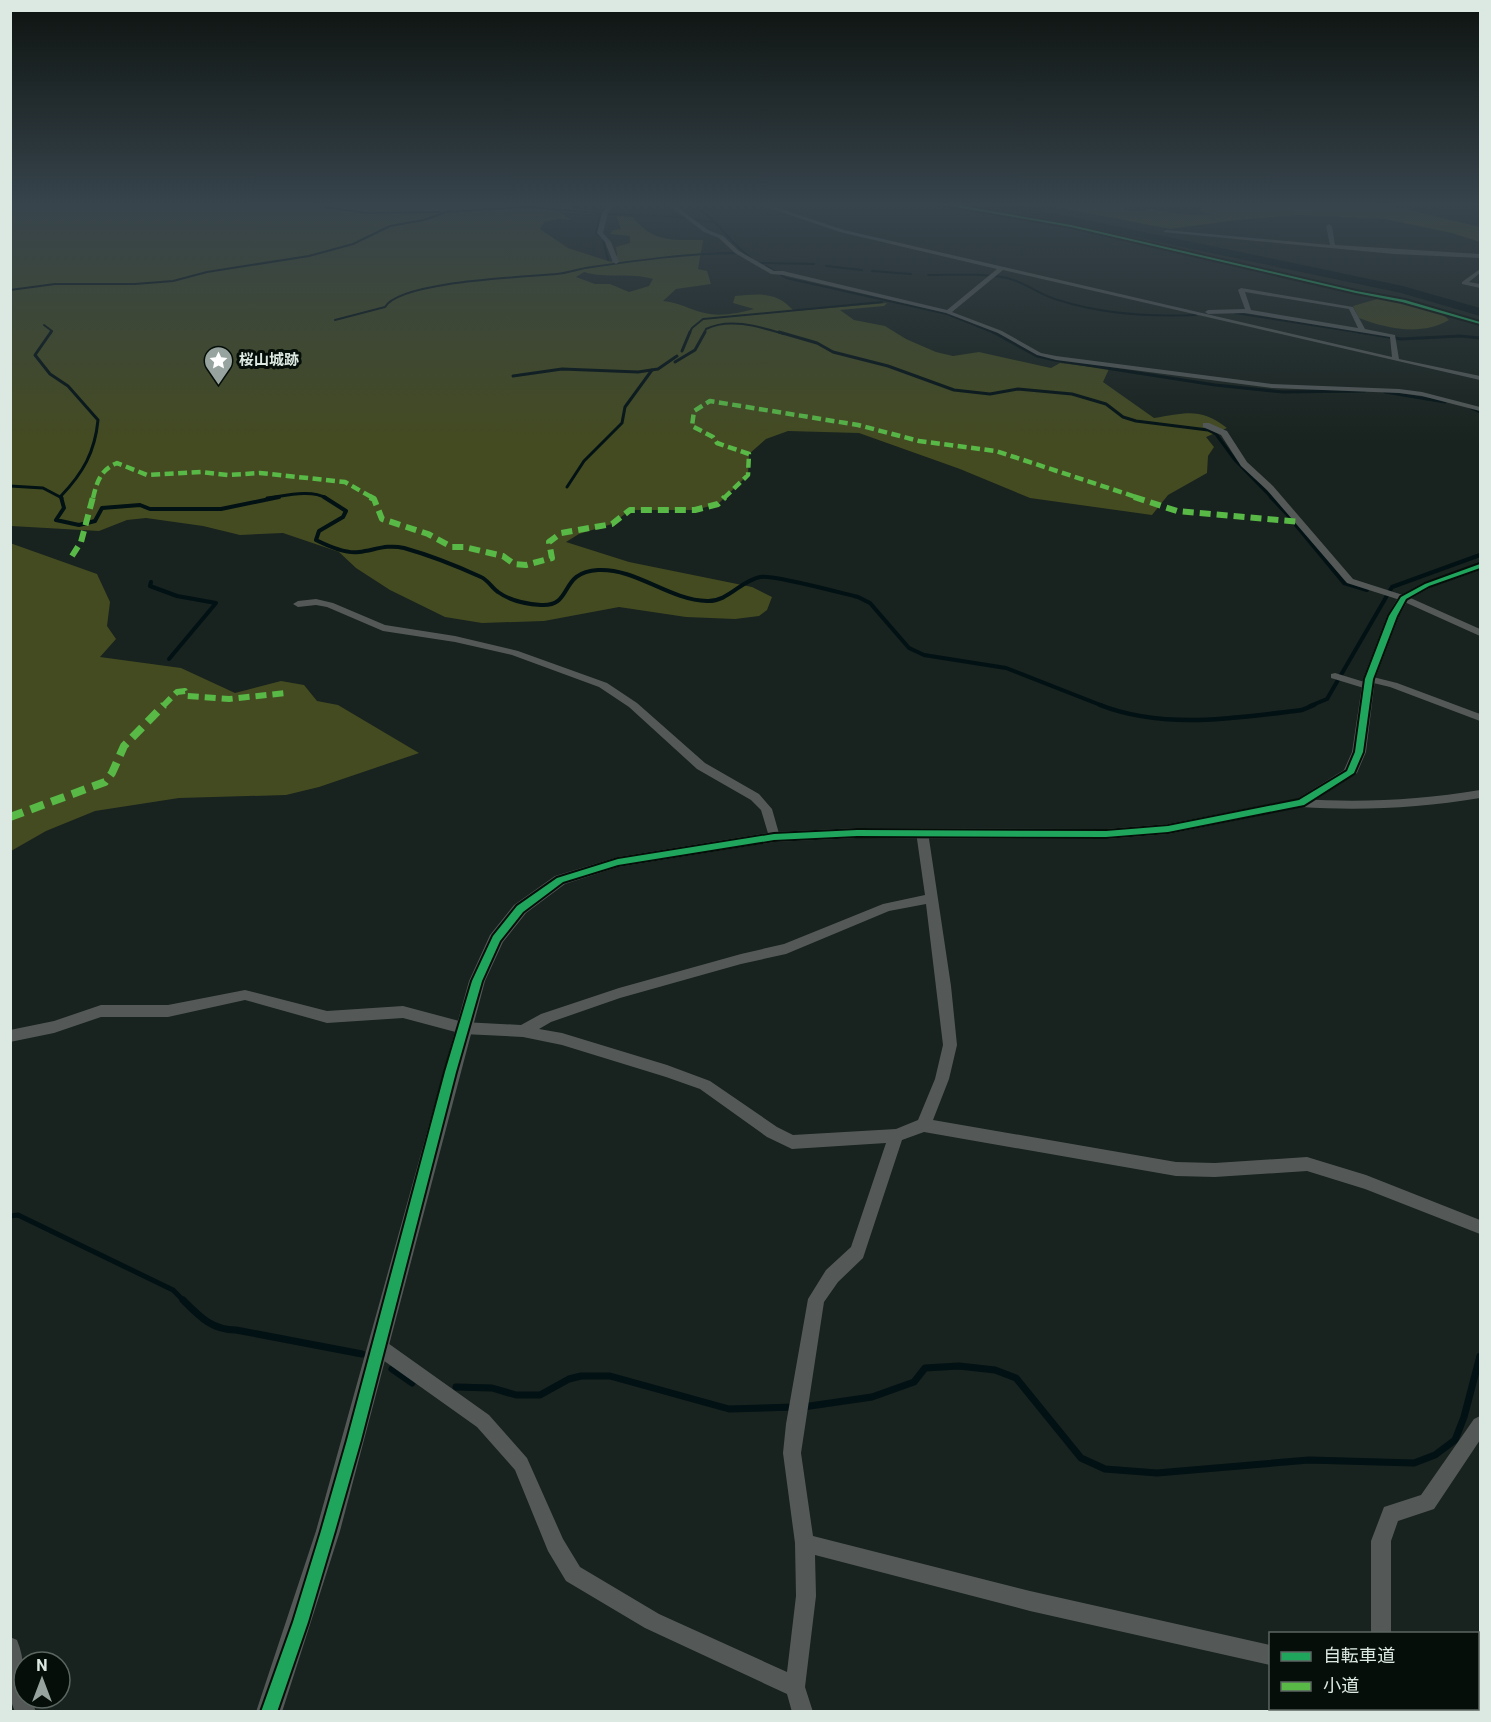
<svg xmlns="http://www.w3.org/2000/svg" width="1491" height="1722" viewBox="0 0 1491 1722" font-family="Roboto,'Noto Sans JP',sans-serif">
  <rect width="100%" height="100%" fill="#18221e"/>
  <path fill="#404521" d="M1377,299C1396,299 1436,307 1449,320C1422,336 1387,329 1359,318L1353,306Z"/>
  <g fill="#444b21" fill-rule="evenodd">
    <path d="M10,203H529L596,211L595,214L560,212L571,220L558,219L544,222L540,229L568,248L611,262L617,255L616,247L630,243V236L610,234L613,230L621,229L616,216L633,217C653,243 673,240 703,240L698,269L707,271L711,284L676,289L663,301C679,302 690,310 705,313C719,317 740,313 754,309L733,303L735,296C761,294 776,291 794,311L887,303L884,306L840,310L854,320L885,326L906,339L936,352L953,356L979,352L1051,368L1060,363L1109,369L1103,382L1154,418C1185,413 1201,407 1227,428L1206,437L1214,447L1208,456L1207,473L1168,495L1152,515L1030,498L960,469L859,433L788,431L766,439L749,454L748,475L718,504L695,510H630L612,524L579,534L566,542L629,562L752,587L772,597L767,610L759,616L735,619L686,617L619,607L544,621L482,623L445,617L390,590L356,568L339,552L283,533L240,535L203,526L146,518L127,520L99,531L11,526ZM584,272C608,279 628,272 653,279L649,286L629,292L610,284H595L576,277Z"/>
    <path d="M1035,203H1124V210L1144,212L1147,209C1170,211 1188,218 1211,214L1200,211V209L1216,203L1369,206L1401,208L1480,227V242L1452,233L1385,219L1299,215L1237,220L1170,229Z"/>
    <polygon points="10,543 97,574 110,602 107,626 116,639 100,657 181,668 235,693 281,681 304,685 317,701 338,705 419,753 319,787 286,795 179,798 95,811 46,831 11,851"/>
  </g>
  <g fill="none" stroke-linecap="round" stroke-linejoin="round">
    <g stroke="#021114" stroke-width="2">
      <polyline points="297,203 366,213 441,212"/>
      <path d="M698,203L699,209C720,223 730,243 751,258"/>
      <polyline points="602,214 679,217 716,223"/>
      <polyline points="601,215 608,203"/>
      <polyline points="600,217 596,233 601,237"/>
      <polyline points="603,240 608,260"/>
      <polyline points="760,263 814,264"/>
      <polyline points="766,266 786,278 947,314 997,334"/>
      <polyline points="826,266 862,270"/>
      <polyline points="872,271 911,274"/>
      <path d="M928,275C954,275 981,273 1007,278C1025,282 1040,295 1058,300C1102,314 1151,317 1196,315"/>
      <polyline points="10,290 55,284 135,284 173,281 207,272 309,256 353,244 390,226 424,220 446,212 527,207 600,213"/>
      <polyline points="1235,313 1369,334"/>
      <path d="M335,320L385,307C400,281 525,277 557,274C569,273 580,268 592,267C640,260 690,253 738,253"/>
      <polyline points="44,325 52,331 50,334"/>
      <polyline points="689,334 692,328 703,319 882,302"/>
      <path d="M704,334L706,329C730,317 760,327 784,334"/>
    </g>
    <g stroke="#021114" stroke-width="3">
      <path d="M51,332L35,355L50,374L68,386L98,420C95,452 83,473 61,496"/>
      <polyline points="779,332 817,343 833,352 888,366 954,390 990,394 1018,389 1072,394 1106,404 1123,417 1136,421 1208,430 1216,434 1235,460 1272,498"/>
      <polyline points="993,332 1037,356 1055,360 1215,385 1283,392 1365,391"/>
      <polyline points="1359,332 1401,339 1460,336 1480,338"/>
      <polyline points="682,351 690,332"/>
      <polyline points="675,362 695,350 705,332"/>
      <polyline points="513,376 562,369 638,372 658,369 677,356"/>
      <polyline points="1385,392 1445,402"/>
      <polyline points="1471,408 1480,412"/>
      <polyline points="10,486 43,488 62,498"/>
      <polyline points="567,487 584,461 622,423 625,407 652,370"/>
      <path d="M267,498C284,496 311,489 326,498"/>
    </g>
    <g stroke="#021114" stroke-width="4">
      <polyline points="61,497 64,508 56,520 79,525 95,521 102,508 140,505 150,509 221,509 279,497"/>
      <path d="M324,497L346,511L343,517L319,531L316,540C328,546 346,554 359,552C375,550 387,544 404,548C429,555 457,566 481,577C488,580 492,588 498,592C509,600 526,604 541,605C574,607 558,572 598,570C636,568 669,600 707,601C728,602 740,581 760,577C772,574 841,593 858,597L870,603L909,648L924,655L1006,668L1103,706"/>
      <polyline points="1271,497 1292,519"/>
      <polyline points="1296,525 1344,583 1367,590"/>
      <polyline points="151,582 150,586 177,596 216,603 169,659"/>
      <polyline points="1310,706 1327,699 1392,587 1480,555"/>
    </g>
    <path stroke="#021114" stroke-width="4.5" d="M1100,705C1164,730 1235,718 1302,710L1314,705"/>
    <polyline stroke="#021114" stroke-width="5" points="10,1216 18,1215 173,1290 185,1302"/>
    <g stroke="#021114" stroke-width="7">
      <path d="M183,1300C200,1317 212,1330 236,1330L362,1354"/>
      <polyline points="392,1369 412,1383"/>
      <polyline points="456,1387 492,1388 516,1395 540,1395 569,1379 581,1376 610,1376 729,1409 794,1407"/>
      <polyline points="803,1407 872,1397 914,1382 925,1368 959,1366 995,1370 1016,1378 1081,1458 1105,1469 1157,1473 1309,1460 1414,1463 1435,1455 1455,1440 1464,1417 1480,1356"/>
    </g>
    <polygon fill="#021114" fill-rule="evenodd" points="983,203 1005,203 1403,286 1480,308 1480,316 1401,293 988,206"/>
    <g fill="#545958" fill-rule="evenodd">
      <polygon points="610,203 615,203 608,213 603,233 611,242 619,262 616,264 613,262 605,242 597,233 602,213"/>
      <path d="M666,203H672L708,230L723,236L739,251L774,271H783L947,310L997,269L840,232L755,203H763L844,230L1392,357L1390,337L1245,313L1208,314L1205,312L1208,310L1245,309L1238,290L1241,288L1353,307L1365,329L1395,335L1399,359L1480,376V380L1003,270L952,312L1002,331L1041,353L1056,356L1272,384L1399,389L1422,392L1480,407V411L1422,396L1399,393L1272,388L1056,360L1037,355L998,333L946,313L783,275L771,274L735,253L719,238L704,232ZM1245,292L1349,309L1358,328L1251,310Z"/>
      <polygon points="1329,224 1332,226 1335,245 1480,254 1480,258 1394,254 1163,232 1166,230 1330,245 1326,226"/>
      <polygon points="1480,269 1480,273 1469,282 1480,284 1480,288 1462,284 1462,282"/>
      <polygon points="1203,423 1209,423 1227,431 1247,462 1273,486 1353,579 1406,596 1480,629 1480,636 1400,600 1347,583 1267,490 1241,466 1221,435 1203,427"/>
      <polygon points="316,599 333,603 385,625 455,636 518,651 607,683 637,703 705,763 759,794 772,809 780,837 778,840 770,840 761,810 751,800 697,769 629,707 599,687 512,655 455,642 383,631 327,607 316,605 298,607 293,604 298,601"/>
      <polygon points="1335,673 1371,684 1372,686 1367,689 1331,678 1331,674"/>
      <polygon points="1369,676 1397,683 1480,714 1480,721 1390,687 1365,681 1364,679"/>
      <path d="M1480,790V798C1420,808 1361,811 1301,807L1295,803L1301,799C1361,803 1420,800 1480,790Z"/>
      <path d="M922,828L928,832L951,986L957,1045L949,1079L933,1120L1176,1162L1215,1163L1307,1157L1366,1175L1480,1220V1234L1365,1189L1307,1171L1215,1177L1176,1176L924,1132L902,1140L863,1258L838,1282L824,1302L801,1453L813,1536L1030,1591L1270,1645V1665L1030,1611L815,1555L816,1596L805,1687L813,1712H792L787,1694L645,1628L566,1581L548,1551L515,1470L477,1427L373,1353L370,1347L373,1341L379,1338L385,1341L489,1415L527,1458L563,1539L580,1567L659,1614L787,1672L796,1596L795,1543L783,1453L786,1424L808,1299L826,1270L851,1247L886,1143L792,1149L767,1137L700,1089L666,1077L562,1045L523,1037L463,1034L403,1018L327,1023L245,1000L168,1017H101L54,1033L10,1042V1030L54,1021L101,1005H168L245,990L327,1011L403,1006L463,1022L521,1025L541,1014L619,988L741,954L784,944L883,904L925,895L916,832ZM926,904L943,1045L935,1079L918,1120L896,1129L793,1135L777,1127L710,1081L667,1065L562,1033L539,1029L551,1022L620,998L741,964L786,954L889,911Z"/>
      <polygon points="1480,1416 1480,1440 1434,1509 1398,1521 1391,1541 1391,1634 1371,1634 1371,1541 1384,1507 1421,1495 1474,1419"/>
      <path d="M10,1637L17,1640C25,1659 24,1678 24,1698H31L36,1712H15L12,1704Z"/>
      <rect x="1373" y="1708" width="20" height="4"/>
    </g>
    <polygon fill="#545958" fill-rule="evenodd" points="1480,563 1480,570 1431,587 1408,600 1399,616 1375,679 1366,752 1357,773 1306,806 1168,834 1106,839 857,838 774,842 618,867 565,884 526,913 503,942 485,981 340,1531 282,1712 256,1712 316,1531 469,981 490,935 514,905 555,876 618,857 774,832 857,828 1106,829 1168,824 1297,799 1344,770 1352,752 1363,679 1387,616 1399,596 1423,583"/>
    <g stroke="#58b947" stroke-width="4.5" stroke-dasharray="9 4.5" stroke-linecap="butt">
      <path d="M93,498C97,482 100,470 117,463L147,475L201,472L228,475L260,473L345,482L373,498"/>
      <polyline points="724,498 748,475 749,454 717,443 713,437 692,426 694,411 710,401 858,425 919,441 996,451 1139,498"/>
    </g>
    <g stroke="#58b947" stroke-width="6" stroke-dasharray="11 6" stroke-linecap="butt">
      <polyline points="370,497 374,499 382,519 428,534 452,547 464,547 503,556 514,564 526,565 552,558 549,542 561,533 612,524 630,510 695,510 718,504 725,497"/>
      <polyline points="1134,497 1177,511 1300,522"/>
      <polyline points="72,556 81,542 93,497"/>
      <polyline points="163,706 177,692 185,691 187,696 229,699 286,693"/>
    </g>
    <polyline stroke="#58b947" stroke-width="8" stroke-dasharray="14 8" stroke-linecap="butt" points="10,817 105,782 112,773 124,746 164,705"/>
    <defs>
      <g id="cycleway">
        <polygon points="934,203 944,203 1071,225 1356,291 1405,300 1480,322 1480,324 1402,302 1356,293 1071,227"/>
        <polygon points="1480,564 1480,568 1429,586 1406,599 1397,616 1373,679 1363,752 1354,773 1304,805 1168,832 1106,837 857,836 774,840 618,865 563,882 523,912 500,941 482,981 456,1072 361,1440 335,1531 308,1622 277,1712 261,1712 293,1622 321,1531 347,1440 445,1072 472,981 493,936 517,906 557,878 618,859 774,834 857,830 1106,831 1168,826 1299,800 1347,771 1355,752 1365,679 1389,616 1401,597 1425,584"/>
      </g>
    </defs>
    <use href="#cycleway" stroke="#060e0a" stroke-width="4"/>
    <use href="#cycleway" fill="#20a55d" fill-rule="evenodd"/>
  </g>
  <linearGradient id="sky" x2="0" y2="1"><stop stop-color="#0d1310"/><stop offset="0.46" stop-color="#37444c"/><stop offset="1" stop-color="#37444c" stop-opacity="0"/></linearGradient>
  <rect width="1491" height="444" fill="url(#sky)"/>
  <defs>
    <symbol id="sight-pin" viewBox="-11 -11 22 30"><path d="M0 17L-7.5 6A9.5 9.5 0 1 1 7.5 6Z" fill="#97a39e" stroke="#060e0a"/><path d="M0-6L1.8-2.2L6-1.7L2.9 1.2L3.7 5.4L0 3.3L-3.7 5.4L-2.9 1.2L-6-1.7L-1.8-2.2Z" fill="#fff"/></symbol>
  </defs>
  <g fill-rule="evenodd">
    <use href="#sight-pin" x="202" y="344" width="33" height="45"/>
  </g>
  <g text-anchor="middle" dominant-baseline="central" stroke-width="6" stroke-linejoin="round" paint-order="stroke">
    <g font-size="15" font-weight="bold" fill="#dce9e3" stroke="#060e0a" text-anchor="start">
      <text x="239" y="360">桜山城跡</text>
    </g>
  </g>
  <rect width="1491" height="1722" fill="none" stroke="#dce9e3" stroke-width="24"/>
  <rect x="1269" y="1632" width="210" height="78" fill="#060e0a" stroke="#5c6661" stroke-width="1.5"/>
  <rect x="1281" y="1652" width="30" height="9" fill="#20a55d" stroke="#5c6661" stroke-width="1.5"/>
  <text x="1323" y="1662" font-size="18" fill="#dce9e3">自転車道</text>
  <rect x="1281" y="1682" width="30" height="9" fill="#58b947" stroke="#5c6661" stroke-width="1.5"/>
  <text x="1323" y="1692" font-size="18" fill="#dce9e3">小道</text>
  <g transform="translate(42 1680)"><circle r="28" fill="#060e0a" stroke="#5c6661" stroke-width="1.5"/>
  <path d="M0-4.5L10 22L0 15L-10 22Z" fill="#97a39e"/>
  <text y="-9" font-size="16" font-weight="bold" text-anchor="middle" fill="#dce9e3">N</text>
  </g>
</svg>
